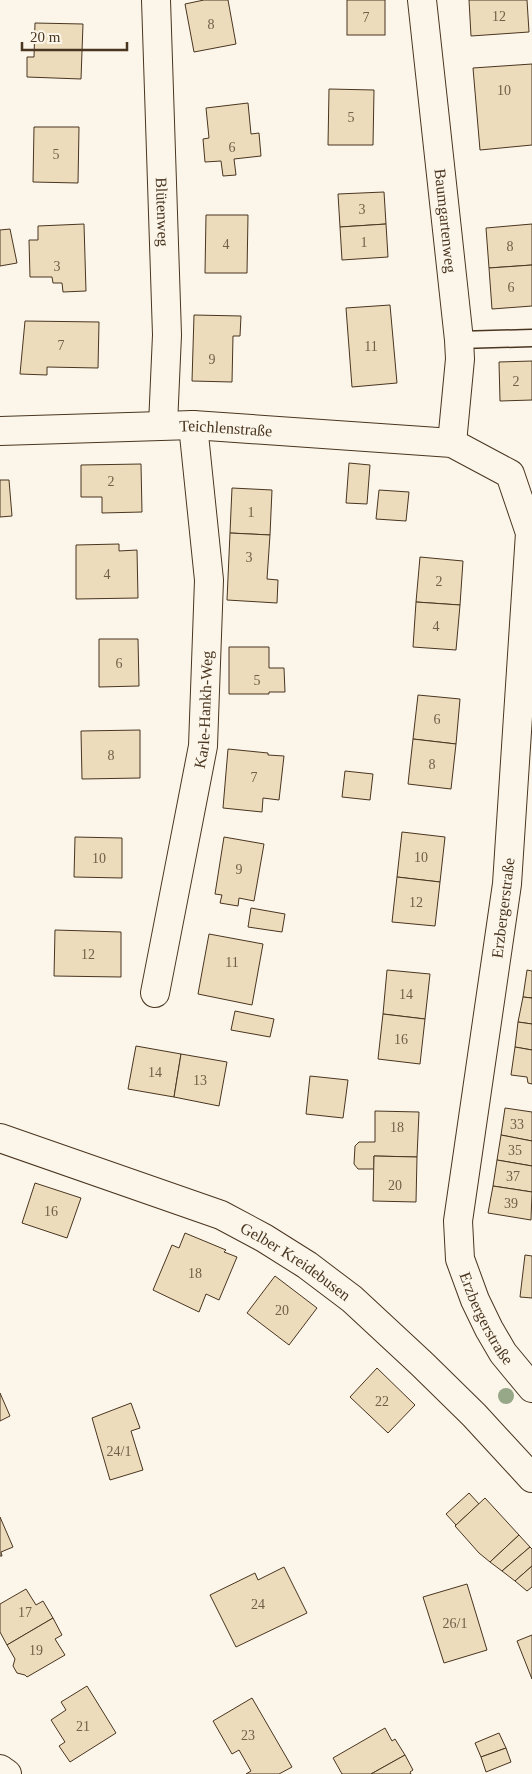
<svg xmlns="http://www.w3.org/2000/svg" width="532" height="1774" viewBox="0 0 532 1774" font-family="'Times New Roman',serif">
  <rect width="100%" height="100%" fill="#fbf6e9"/>
  <g fill="#ecdcbc" stroke="#4a3520">
    <polygon points="204,0 228,0 236,44 194,52 185,4"/>
    <rect x="347" y="0" width="38" height="35"/>
    <polygon points="469,0 527,0 529,32 471,36"/>
    <polygon points="35,23 83,24 81,79 27,77 27,57 34,57"/>
    <polygon points="532,64 532,145 480,150 473,68"/>
    <polygon points="329,89 374,90 373,145 328,145"/>
    <polygon points="248,103 251,134 259,133 261,156 234,159 236,175 223,176 221,161 205,162 203,139 209,138 206,108"/>
    <polygon points="34,127 79,127 78,183 33,182"/>
    <polygon points="384,192 386,224 340,227 338,194"/>
    <polygon points="206,215 248,215 247,273 205,273"/>
    <polygon points="84,224 86,291 63,292 62,283 53,283 52,277 30,277 29,240 38,240 38,226"/>
    <polygon points="386,224 388,257 342,260 340,227"/>
    <polygon points="532,224 532,265 489,268 486,228"/>
    <polygon points="10,229 17,263 0,266 0,230"/>
    <polygon points="532,265 532,306 492,309 489,268"/>
    <polygon points="390,305 397,383 352,387 346,308"/>
    <polygon points="194,315 241,316 240,336 233,336 232,382 192,381"/>
    <polygon points="25,321 99,322 98,368 47,367 47,375 20,374"/>
    <polygon points="532,361 532,400 500,401 499,362"/>
    <polygon points="349,463 370,465 367,504 346,503"/>
    <polygon points="141,464 142,512 102,513 102,497 81,497 81,465"/>
    <polygon points="0,480 9,480 12,516 0,517"/>
    <polygon points="232,488 272,490 270,535 230,533"/>
    <polygon points="379,490 409,492 406,521 376,519"/>
    <polygon points="230,533 270,535 267,579 278,580 277,603 227,600"/>
    <polygon points="119,544 119,551 137,550 138,598 76,599 76,545"/>
    <polygon points="420,557 463,561 460,605 416,602"/>
    <polygon points="416,602 460,605 456,650 413,647"/>
    <polygon points="99,639 138,639 139,686 99,687"/>
    <polygon points="229,647 269,647 269,668 284,668 285,692 269,692 269,694 229,694"/>
    <polygon points="418,695 460,699 456,744 413,739"/>
    <polygon points="140,730 140,778 82,779 81,731"/>
    <polygon points="413,739 456,744 451,789 408,784"/>
    <polygon points="228,749 268,753 268,755 284,756 279,800 263,798 262,812 223,808"/>
    <polygon points="345,771 373,774 370,800 342,797"/>
    <polygon points="402,832 445,837 440,882 397,877"/>
    <polygon points="75,837 122,838 122,878 74,877"/>
    <polygon points="224,837 264,844 254,901 239,898 238,906 220,903 222,895 215,894"/>
    <polygon points="397,877 440,882 435,926 392,922"/>
    <polygon points="251,908 285,914 282,932 248,927"/>
    <polygon points="55,930 121,932 121,977 54,976"/>
    <polygon points="209,934 263,944 252,1005 198,994"/>
    <polygon points="387,970 430,974 425,1019 383,1014"/>
    <polygon points="527,970 532,971 532,998 523,997"/>
    <polygon points="523,997 532,998 532,1024 518,1022"/>
    <polygon points="235,1011 274,1019 270,1037 231,1030"/>
    <polygon points="383,1014 425,1019 420,1064 378,1059"/>
    <polygon points="518,1022 532,1024 532,1050 515,1047"/>
    <polygon points="136,1046 181,1054 174,1097 128,1089"/>
    <polygon points="515,1047 532,1050 532,1084 528,1083 527,1077 511,1075"/>
    <polygon points="181,1054 227,1062 219,1106 174,1097"/>
    <polygon points="310,1076 348,1080 343,1118 306,1114"/>
    <polygon points="505,1108 532,1112 532,1141 501,1135"/>
    <polygon points="375,1111 419,1112 417,1157 374,1156 374,1169 358,1169 354,1164 355,1146 359,1142 375,1142"/>
    <polygon points="501,1135 532,1141 532,1166 497,1160"/>
    <polygon points="374,1156 417,1157 416,1202 373,1201"/>
    <polygon points="497,1160 532,1166 532,1192 493,1186"/>
    <polygon points="35,1183 81,1198 67,1238 22,1223"/>
    <polygon points="493,1186 532,1192 531,1220 488,1213"/>
    <polygon points="185,1233 226,1250 224,1252 237,1257 219,1300 206,1294 199,1312 153,1290 172,1245 179,1248"/>
    <polygon points="525,1255 532,1256 532,1298 520,1297"/>
    <polygon points="275,1276 317,1308 289,1345 247,1313"/>
    <polygon points="377,1368 415,1405 388,1433 350,1397"/>
    <polygon points="0,1393 10,1416 0,1421"/>
    <polygon points="131,1403 140,1428 131,1431 143,1470 110,1480 92,1418"/>
    <polygon points="469,1493 479,1504 456,1525 446,1514"/>
    <polygon points="485,1498 519,1535 490,1562 479,1553 455,1526"/>
    <polygon points="0,1517 13,1547 1,1552 2,1556 0,1556"/>
    <polygon points="519,1535 530,1547 502,1571 490,1562"/>
    <polygon points="530,1547 532,1549 532,1566 515,1581 502,1571"/>
    <polygon points="532,1566 532,1587 527,1591 515,1581"/>
    <polygon points="284,1567 307,1613 236,1647 210,1595 255,1573 258,1580"/>
    <polygon points="467,1584 487,1650 444,1663 423,1597"/>
    <polygon points="26,1589 36,1605 43,1601 53,1618 7,1645 0,1632 0,1604"/>
    <polygon points="53,1618 62,1635 55,1639 65,1655 27,1677 25,1675 17,1673 13,1666 15,1659 7,1645"/>
    <polygon points="532,1635 532,1679 517,1641"/>
    <polygon points="87,1686 116,1733 70,1762 59,1746 65,1742 51,1720 66,1710 61,1702"/>
    <polygon points="252,1698 292,1767 279,1774 246,1774 251,1771 239,1750 232,1754 213,1721"/>
    <polygon points="385,1728 392,1741 395,1739 405,1755 371,1774 342,1774 333,1758"/>
    <polygon points="499,1733 506,1748 481,1757 475,1743"/>
    <polygon points="506,1748 511,1762 486,1772 481,1757"/>
    <polygon points="405,1755 413,1770 410,1772 411,1774 371,1774"/>
  </g>
  <g fill="none" stroke-linecap="round" stroke-linejoin="round">
    <defs>
      <polyline id="service" points="459,340 532,338"/>
      <g id="minor">
        <path id="s1" d="M156,0L167,335L163,425"/>
        <path id="s2" d="M422,0L459,340L460,359L452,443"/>
        <path id="s3" d="M0,431L193,425L452,443L510,474L530,533L507,884L458,1221L460,1259L475,1300L489,1329L503,1353L532,1388"/>
        <path id="s4" d="M155,993L203,746L209,580L193,425"/>
        <path id="s5" d="M0,1138L221,1215L264,1238L307,1265L352,1299L422,1364L474,1415L532,1478"/>
        <polyline points="0,1769 7,1774"/>
      </g>
    </defs>
    <use href="#service" stroke="#4a3520" stroke-width="19"/>
    <use href="#minor" stroke="#4a3520" stroke-width="30"/>
    <use href="#service" stroke="#fbf6e9" stroke-width="16"/>
    <use href="#minor" stroke="#fbf6e9" stroke-width="28"/>
  </g>
  <circle fill="#96a887" cx="506" cy="1396" r="8"/>
  <g text-anchor="middle" dominant-baseline="central" stroke-width="4" stroke-linejoin="round" paint-order="stroke">
    <g font-size="14" fill="#725f47">
      <text x="499" y="16">12</text>
      <text x="366" y="17">7</text>
      <text x="211" y="24">8</text>
      <text x="504" y="90">10</text>
      <text x="351" y="117">5</text>
      <text x="232" y="147">6</text>
      <text x="56" y="154">5</text>
      <text x="362" y="209">3</text>
      <text x="364" y="242">1</text>
      <text x="226" y="244">4</text>
      <text x="510" y="246">8</text>
      <text x="57" y="266">3</text>
      <text x="511" y="287">6</text>
      <text x="61" y="345">7</text>
      <text x="371" y="346">11</text>
      <text x="212" y="359">9</text>
      <text x="516" y="381">2</text>
      <text x="111" y="481">2</text>
      <text x="251" y="512">1</text>
      <text x="249" y="557">3</text>
      <text x="107" y="574">4</text>
      <text x="439" y="581">2</text>
      <text x="436" y="626">4</text>
      <text x="119" y="663">6</text>
      <text x="257" y="680">5</text>
      <text x="437" y="719">6</text>
      <text x="111" y="755">8</text>
      <text x="432" y="764">8</text>
      <text x="254" y="777">7</text>
      <text x="421" y="857">10</text>
      <text x="99" y="858">10</text>
      <text x="239" y="869">9</text>
      <text x="416" y="902">12</text>
      <text x="88" y="954">12</text>
      <text x="232" y="962">11</text>
      <text x="406" y="994">14</text>
      <text x="401" y="1039">16</text>
      <text x="155" y="1072">14</text>
      <text x="200" y="1080">13</text>
      <text x="517" y="1124">33</text>
      <text x="397" y="1127">18</text>
      <text x="515" y="1150">35</text>
      <text x="513" y="1176">37</text>
      <text x="395" y="1185">20</text>
      <text x="511" y="1203">39</text>
      <text x="51" y="1211">16</text>
      <text x="195" y="1273">18</text>
      <text x="282" y="1310">20</text>
      <text x="382" y="1401">22</text>
      <text x="119" y="1451">24/1</text>
      <text x="258" y="1604">24</text>
      <text x="25" y="1612">17</text>
      <text x="455" y="1623">26/1</text>
      <text x="36" y="1650">19</text>
      <text x="83" y="1726">21</text>
      <text x="248" y="1735">23</text>
    </g>
    <g font-size="16" fill="#4a3520" stroke="#fbf6e9">
      <text stroke="none"><textPath href="#s1" startOffset="212">Blütenweg</textPath></text>
      <text stroke="none"><textPath href="#s2" startOffset="222">Baumgartenweg</textPath></text>
      <text stroke="none"><textPath href="#s3" startOffset="226">Teichlenstraße</textPath></text>
      <text stroke="none"><textPath href="#s4" startOffset="288">Karle-Hankh-Weg</textPath></text>
      <text transform="translate(503 908) rotate(-83)">Erzbergerstraße</text>
      <text stroke="none"><textPath href="#s5" startOffset="322">Gelber Kreidebusen</textPath></text>
      <text stroke="none"><textPath href="#s3" startOffset="1376">Erzbergerstraße</textPath></text>
    </g>
  </g>
  <path d="M22 42v8h105v-8" fill="none" stroke="#4a3520" stroke-width="2.5"/>
  <text x="30" y="42" font-size="15" fill="#4a3520" stroke="#fbf6e9" stroke-width="4" paint-order="stroke">20 m</text>
</svg>
